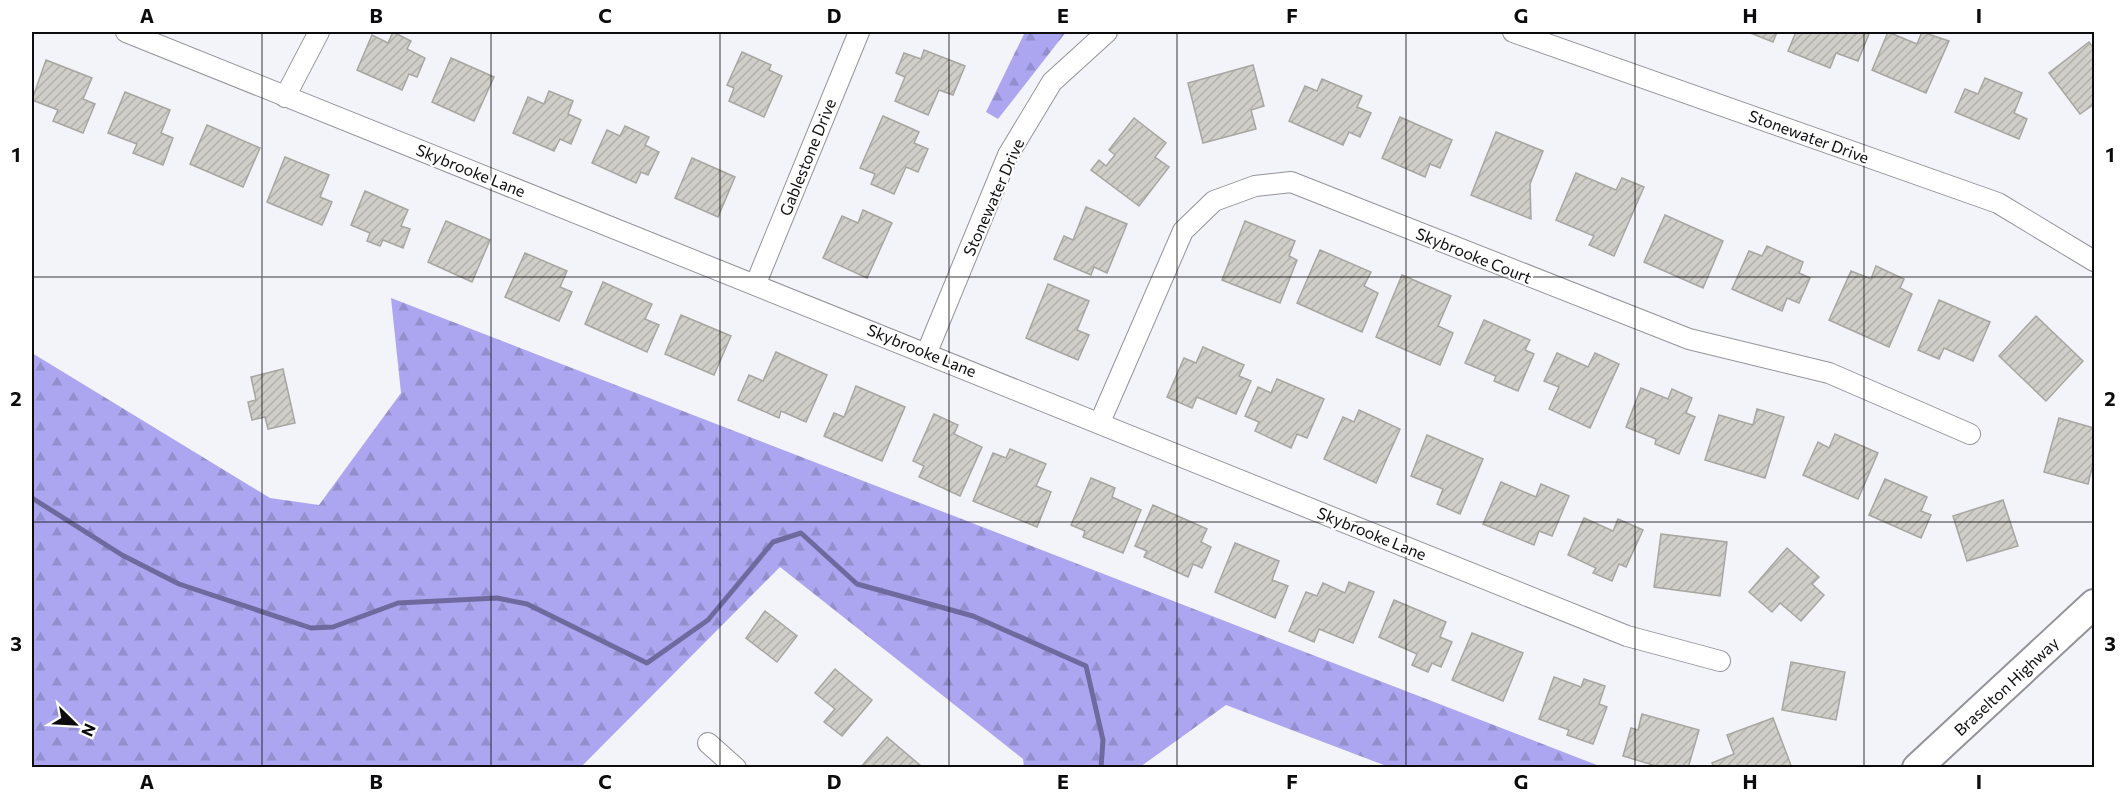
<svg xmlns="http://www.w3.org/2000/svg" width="2126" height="799" viewBox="0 0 2126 799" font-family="Commissioner,sans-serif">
  <defs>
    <pattern id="forest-firs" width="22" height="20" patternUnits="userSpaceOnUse" patternTransform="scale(1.5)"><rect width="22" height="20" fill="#aca6f0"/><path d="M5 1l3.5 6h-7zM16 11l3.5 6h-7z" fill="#938ecd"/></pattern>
    <pattern id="building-hatch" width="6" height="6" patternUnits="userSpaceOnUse" patternTransform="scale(1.5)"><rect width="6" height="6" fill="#d0cec8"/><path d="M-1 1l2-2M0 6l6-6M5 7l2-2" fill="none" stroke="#b1b0ab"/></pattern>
  </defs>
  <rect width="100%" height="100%" fill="#f3f3fa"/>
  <g fill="url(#forest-firs)">
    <polygon points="1025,32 1066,32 998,119 986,112"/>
    <polygon points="391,298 1602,767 1389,767 1226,705 1140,767 1024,767 1023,759 780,567 581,767 40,768 32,764 32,353 270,498 319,505 401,393"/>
  </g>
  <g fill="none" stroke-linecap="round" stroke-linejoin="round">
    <polyline stroke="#6f6a9e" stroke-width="5" points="32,498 122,555 179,584 311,628 333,627 398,603 497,598 527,604 647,663 708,620 773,542 801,533 857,584 973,616 1086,666 1103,740 1101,768"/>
  </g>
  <g fill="url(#building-hatch)" stroke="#a7a6a0" stroke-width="1.5">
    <polygon points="393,32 411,41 407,49 425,58 417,77 409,74 402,90 357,70 372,35 388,43"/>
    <polygon points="1748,32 1777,32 1773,42"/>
    <polygon points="1796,32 1864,32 1869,34 1858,61 1836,53 1830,68 1788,51"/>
    <polygon points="1888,32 1917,44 1922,32 1949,41 1926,93 1872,70"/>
    <polygon points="2089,42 2094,49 2094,104 2080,114 2049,73"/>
    <polygon points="924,50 965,66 953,95 939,90 928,115 895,101 905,77 896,73 904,53 921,59"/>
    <polygon points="742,52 771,65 769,70 782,76 764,117 729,101 734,88 727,85"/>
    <polygon points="451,58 494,77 474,121 432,102"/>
    <polygon points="46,60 92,78 83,99 95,104 83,133 53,121 58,110 32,100"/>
    <polygon points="1253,65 1264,106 1251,110 1256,129 1203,143 1188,83"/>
    <polygon points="1985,78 2022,93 2014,113 2027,119 2019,139 1955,112 1965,89 1978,94"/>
    <polygon points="1322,79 1362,96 1357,107 1371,113 1360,137 1349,132 1343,145 1289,121 1305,86 1317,91"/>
    <polygon points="549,91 573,101 568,114 581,120 571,144 560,139 554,151 513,133 528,97 544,104"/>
    <polygon points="125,92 170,110 161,133 173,138 163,165 133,153 137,144 108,133"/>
    <polygon points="883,116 919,132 914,143 928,149 918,172 906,167 894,194 871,184 875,174 860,168"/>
    <polygon points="1400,117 1452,140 1440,168 1430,164 1425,177 1382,158"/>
    <polygon points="1134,118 1166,143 1155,157 1169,167 1139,206 1091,170 1099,160 1106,166 1115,155 1109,150"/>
    <polygon points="207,125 260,148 243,187 190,164"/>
    <polygon points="625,126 649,137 645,145 659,152 648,175 641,172 636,183 592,163 607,130 620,136"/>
    <polygon points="1496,132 1543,151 1530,184 1531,219 1471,195"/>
    <polygon points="285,157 329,175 320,197 332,202 322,225 267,202"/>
    <polygon points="692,158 735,177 718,217 675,198"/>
    <polygon points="1576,173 1616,190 1622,178 1644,187 1614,256 1589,245 1594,236 1556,220"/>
    <polygon points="365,191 408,210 401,226 410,229 403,248 383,240 380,246 367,241 370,233 351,225"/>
    <polygon points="1086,207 1127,224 1107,273 1094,267 1091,275 1054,259 1064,236 1073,240"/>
    <polygon points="863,210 892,223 867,278 823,258 842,216 858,223"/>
    <polygon points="1665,215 1723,241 1703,288 1644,262"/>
    <polygon points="446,221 490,240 472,282 428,262"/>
    <polygon points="1245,221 1295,241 1289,256 1297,260 1280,303 1222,280"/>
    <polygon points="1767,246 1803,262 1799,273 1810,278 1799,303 1787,298 1782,311 1732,289 1749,251 1762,256"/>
    <polygon points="1320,250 1371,272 1364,286 1378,293 1362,332 1297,303"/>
    <polygon points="525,253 567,271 560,287 572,292 559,321 505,297"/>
    <polygon points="1876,266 1904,279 1900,288 1912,294 1889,347 1829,320 1851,271 1871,279"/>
    <polygon points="1402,275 1451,296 1438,326 1453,333 1440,365 1376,337"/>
    <polygon points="603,282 652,304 645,319 659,325 647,352 585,324"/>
    <polygon points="1048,284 1089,301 1077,330 1089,335 1078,360 1026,338"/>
    <polygon points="1939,300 1990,322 1973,361 1944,348 1939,359 1918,350"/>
    <polygon points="681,315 731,336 714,375 665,354"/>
    <polygon points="2036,316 2083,361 2046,401 1999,356"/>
    <polygon points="1484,320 1530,340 1525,350 1534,354 1518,391 1494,381 1496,376 1465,363"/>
    <polygon points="1203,347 1244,365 1239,376 1251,381 1236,414 1197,397 1192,408 1167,397 1184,358 1196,363"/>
    <polygon points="776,352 827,375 806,422 781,411 779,418 738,400 749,375 763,381"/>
    <polygon points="1557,353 1588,367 1595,353 1619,364 1590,428 1549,409 1559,387 1544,381"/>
    <polygon points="283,369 295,423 268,429 265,417 252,420 248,402 256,400 251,377"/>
    <polygon points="1277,379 1324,399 1307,438 1297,434 1291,448 1255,431 1259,422 1245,416 1258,387 1271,393"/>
    <polygon points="856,386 905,407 882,461 824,436 834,413 844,417"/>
    <polygon points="1641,388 1668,399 1672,389 1692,398 1686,413 1695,417 1679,454 1655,444 1656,439 1626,427"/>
    <polygon points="1757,409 1784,417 1765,478 1705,460 1719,415 1753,425"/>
    <polygon points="1359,410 1400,429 1376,483 1324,459 1343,417 1354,422"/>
    <polygon points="934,414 958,425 954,434 982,447 960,496 919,477 924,466 913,461"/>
    <polygon points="2059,418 2094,428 2094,460 2088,484 2044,472"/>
    <polygon points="1835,434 1878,453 1858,499 1803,475 1818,442 1829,448"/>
    <polygon points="1427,435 1483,459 1460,514 1437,504 1443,489 1411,476"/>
    <polygon points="1010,449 1046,464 1036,486 1051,492 1037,527 973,501 993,453 1006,458"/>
    <polygon points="1091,478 1115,488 1112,497 1141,510 1123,553 1083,537 1085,531 1071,525"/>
    <polygon points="1885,479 1927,497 1921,511 1931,515 1921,538 1869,515"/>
    <polygon points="1501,482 1536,497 1541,484 1569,496 1552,536 1539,531 1534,545 1483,524"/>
    <polygon points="2003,500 2018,546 1967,561 1953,516"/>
    <polygon points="1153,505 1207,529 1201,542 1211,547 1202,568 1193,564 1188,577 1144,557 1147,551 1135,546"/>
    <polygon points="1584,518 1613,531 1618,519 1643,530 1626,567 1619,564 1612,581 1593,573 1596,568 1568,555"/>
    <polygon points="1661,534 1727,542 1720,596 1654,587"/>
    <polygon points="1235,543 1279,561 1272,580 1288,586 1275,618 1215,592"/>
    <polygon points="1787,548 1819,577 1812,584 1824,595 1801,621 1780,603 1772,612 1749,592"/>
    <polygon points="1349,582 1374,592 1353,643 1319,629 1314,642 1289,631 1306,592 1317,596 1323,583 1345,593"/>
    <polygon points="1394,600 1446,622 1440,637 1452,642 1441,667 1432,663 1428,672 1412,665 1417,654 1379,637"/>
    <polygon points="765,611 797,636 777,662 746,638"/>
    <polygon points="1472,633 1523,653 1503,701 1452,680"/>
    <polygon points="1791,662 1845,672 1836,720 1782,710"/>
    <polygon points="835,669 872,700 842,736 824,722 835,709 815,693"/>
    <polygon points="1554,677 1581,687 1584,679 1605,686 1599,704 1607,707 1593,744 1567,735 1569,730 1539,719"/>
    <polygon points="1642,714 1699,730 1688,768 1663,768 1623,756 1631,728 1638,730"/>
    <polygon points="1773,718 1792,768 1714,768 1712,763 1734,754 1727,735"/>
    <polygon points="887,737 921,766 920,768 860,768"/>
  </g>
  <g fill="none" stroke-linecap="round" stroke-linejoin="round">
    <defs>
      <g id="minor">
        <polyline points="126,32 1627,636 1720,661"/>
        <polyline points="1513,32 1998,203 2094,261"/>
        <polyline points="285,97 319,32"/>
        <polyline points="756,283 859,32"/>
        <polyline points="927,352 1008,155 1052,82 1107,32"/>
        <polyline points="1100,422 1183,231 1214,201 1255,186 1291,182 1689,339 1829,373 1970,434"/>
        <polyline points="708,743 736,768"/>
      </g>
      <polyline id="secondary" points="1917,768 2094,604"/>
    </defs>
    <use href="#minor" stroke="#94939a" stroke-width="22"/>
    <use href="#secondary" stroke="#94939a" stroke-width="32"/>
    <use href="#minor" stroke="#fff" stroke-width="20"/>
    <use href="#secondary" stroke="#fff" stroke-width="28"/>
  </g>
  <path fill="none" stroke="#0c0c0e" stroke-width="1.5" stroke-opacity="0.55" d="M262,32V768M491,32V768M720,32V768M949,32V768M1177,32V768M1406,32V768M1635,32V768M1864,32V768M32,277H2094M32,522H2094"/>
  <g text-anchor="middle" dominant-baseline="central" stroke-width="4.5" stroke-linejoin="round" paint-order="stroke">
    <g font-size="16" fill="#0c0c0e" stroke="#fff">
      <text transform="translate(1809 136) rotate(20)">Stonewater Drive</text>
      <text transform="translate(807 157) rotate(-68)">Gablestone Drive</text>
      <text transform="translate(471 170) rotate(22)">Skybrooke Lane</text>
      <text transform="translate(993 197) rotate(-66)">Stonewater Drive</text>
      <text transform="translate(1474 255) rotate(22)">Skybrooke Court</text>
      <text transform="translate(922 350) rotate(22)">Skybrooke Lane</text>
      <text transform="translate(1372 533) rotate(22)">Skybrooke Lane</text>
      <text transform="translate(2006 686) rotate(-43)">Braselton Highway</text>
    </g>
  </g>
  <rect width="2126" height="799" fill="none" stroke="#ffffff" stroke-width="66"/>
  <g transform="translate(75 724) rotate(114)" stroke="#ffffff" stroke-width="4.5" paint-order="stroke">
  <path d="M0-4.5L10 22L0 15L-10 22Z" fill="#0c0c0e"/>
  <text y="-9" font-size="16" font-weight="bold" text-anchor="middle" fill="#0c0c0e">N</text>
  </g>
  <rect x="33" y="33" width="2060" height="733" fill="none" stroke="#0c0c0e" stroke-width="2"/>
  <g font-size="20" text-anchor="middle" font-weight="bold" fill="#0c0c0e">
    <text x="147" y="23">A</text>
    <text x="376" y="23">B</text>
    <text x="605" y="23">C</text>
    <text x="834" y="23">D</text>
    <text x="1063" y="23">E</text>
    <text x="1292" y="23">F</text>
    <text x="1521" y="23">G</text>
    <text x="1750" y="23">H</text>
    <text x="1979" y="23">I</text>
    <text x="16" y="162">1</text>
    <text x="2110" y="162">1</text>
    <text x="16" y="406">2</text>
    <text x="2110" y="406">2</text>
    <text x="16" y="651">3</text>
    <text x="2110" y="651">3</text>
    <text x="147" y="789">A</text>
    <text x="376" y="789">B</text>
    <text x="605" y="789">C</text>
    <text x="834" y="789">D</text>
    <text x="1063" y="789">E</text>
    <text x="1292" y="789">F</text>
    <text x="1521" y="789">G</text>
    <text x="1750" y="789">H</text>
    <text x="1979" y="789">I</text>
  </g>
</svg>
